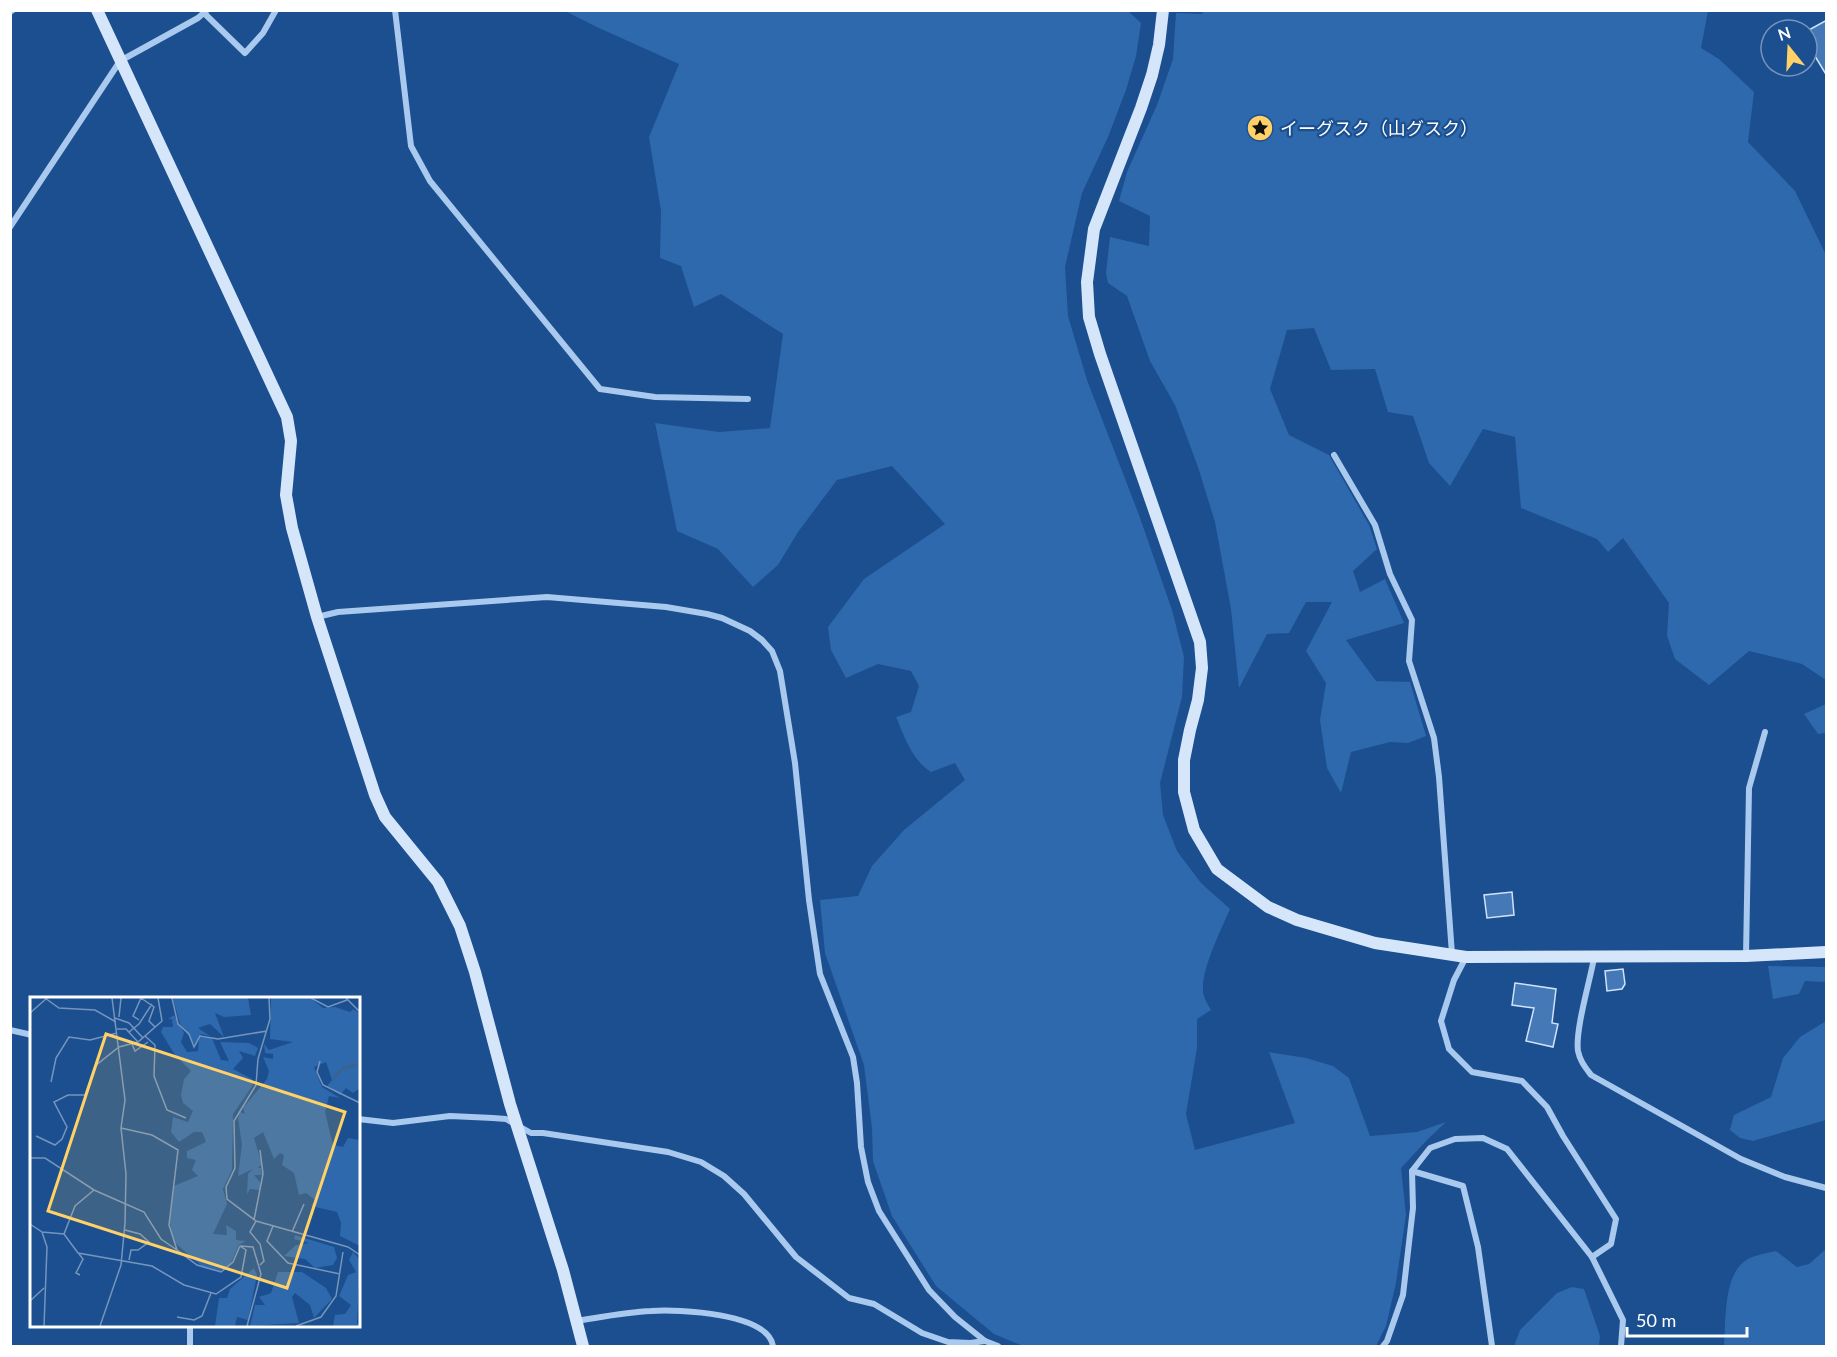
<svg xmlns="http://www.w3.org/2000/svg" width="1837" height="1357" viewBox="0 0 1837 1357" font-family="Lato,'Noto Sans JP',sans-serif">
  <rect width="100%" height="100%" fill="#1b4f8f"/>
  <g fill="#2e69ad">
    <path d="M1127,10L1141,23L1136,56L1126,90L1108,137L1082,193L1065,267L1068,316L1087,380L1139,515L1172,610L1184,657L1182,697L1160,783L1163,815L1177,851L1201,883L1230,909C1221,930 1203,966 1203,987C1202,996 1207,1003 1211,1010L1197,1019V1048L1186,1114L1195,1150L1295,1123L1269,1052L1306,1058L1333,1066L1349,1078L1370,1136L1417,1132L1446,1122L1428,1139L1401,1168L1406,1215L1396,1283L1386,1326L1376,1346H1023L994,1334L936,1286L892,1216L873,1161L872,1128L864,1065L825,953L820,900L858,896L872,866L904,830L965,780L955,763L931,772C912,760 905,738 896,717L911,712L919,686L911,671L878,664L846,678L831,650L828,627L864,579L945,524L892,466L837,480L798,532L778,565L753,587L718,549L677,531L655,423L719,432L770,428L783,334L721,294L694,307L681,266L660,258L661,211L649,137L679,64L599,28L565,11Z"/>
    <polygon points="1203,11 1708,11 1701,48 1719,59 1754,92 1748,142 1795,191 1826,255 1826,680 1802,664 1749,651 1709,685 1675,659 1667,636 1669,603 1623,538 1608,552 1597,539 1521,508 1515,437 1483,429 1450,486 1429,463 1413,416 1388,412 1375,369 1331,370 1314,328 1287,330 1270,389 1289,435 1329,455 1369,525 1377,549 1353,571 1360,592 1385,579 1404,623 1346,640 1376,681 1410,682 1426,736 1408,743 1390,742 1351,752 1341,793 1327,768 1320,720 1326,683 1306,651 1332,602 1306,602 1289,633 1267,634 1239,688 1231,609 1215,522 1198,467 1175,405 1150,361 1127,296 1108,283 1106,273 1110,237 1149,246 1150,216 1119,201 1127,172 1157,105 1173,59 1176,13 1202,14"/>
    <polygon points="1826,704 1826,733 1818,734 1804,714"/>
    <polygon points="1768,966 1826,967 1826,982 1805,981 1799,994 1773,999"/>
    <polygon points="1826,1021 1826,1120 1753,1141 1740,1138 1730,1130 1734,1115 1771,1097 1783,1058 1800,1037"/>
    <path d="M1826,1249V1346H1724C1726,1321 1723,1272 1748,1259C1756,1255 1767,1253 1776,1251L1797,1267L1809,1264Z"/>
    <polygon points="1572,1287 1584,1289 1600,1336 1599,1346 1514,1346 1520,1330 1557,1293"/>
  </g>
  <g fill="#4478b7" stroke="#cfe3fa" stroke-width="1.5">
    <polygon points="1827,20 1827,76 1807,43 1807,31"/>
    <polygon points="1512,892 1514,915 1487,918 1484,895"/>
    <polygon points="1623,969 1625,984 1622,989 1607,991 1605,971"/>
    <polygon points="1515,983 1556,989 1552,1023 1558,1024 1553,1047 1526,1041 1534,1008 1512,1005"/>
  </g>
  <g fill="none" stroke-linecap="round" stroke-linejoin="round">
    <g stroke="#a9c9ee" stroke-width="6">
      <polyline points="395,10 411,146 430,181 600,389 655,397 748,399"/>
      <polyline points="10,12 13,10"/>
      <polyline points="204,13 245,53 263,33 276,10"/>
      <polyline points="10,227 120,61 198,18 207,10"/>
      <polyline points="1334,455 1375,525 1390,574 1412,620 1409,661 1434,738 1439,777 1452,954"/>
      <polyline points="317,617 338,612 547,597 666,607 707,614 722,618 750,631 762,640 772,651 780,671 795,763 809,900 820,974 853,1057 857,1083 861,1147 868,1182 879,1211 929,1290 955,1317 985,1341 998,1346"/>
      <polyline points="1746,956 1749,788 1765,732"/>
      <polyline points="1466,957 1454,980 1441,1021 1449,1049 1472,1072 1522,1081 1547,1107 1563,1136 1616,1219 1611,1244 1592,1257"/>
      <path d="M1594,958C1590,981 1575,1030 1578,1051C1580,1061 1585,1067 1591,1075L1741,1159L1785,1177L1826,1188"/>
      <polyline points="10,1030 32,1035"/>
      <polyline points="358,1119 393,1123 450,1116 493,1118 506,1119 531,1133 543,1133 668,1152 701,1162 724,1176 744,1194 796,1257 849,1298 874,1304 922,1333 948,1342 970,1343 985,1341"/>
      <polyline points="1412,1171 1463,1186 1478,1247 1492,1346"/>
      <path d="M577,1321C602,1317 626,1312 651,1311C678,1309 768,1313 773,1346"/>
      <polyline points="190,1326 190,1346"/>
      <polyline points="1383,1346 1387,1341 1403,1295 1413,1208 1412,1171 1430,1148 1455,1139 1483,1138 1507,1149 1592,1257 1623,1320 1621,1346"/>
    </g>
    <g stroke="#d6e6fa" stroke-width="12">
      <polyline points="97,10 287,417 291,441 286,495 292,528 317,617 375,795 385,817 438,882 460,926 475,972 510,1104 563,1270 583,1346"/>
      <polyline points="1163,10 1159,45 1152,75 1141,108 1094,229 1087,282 1089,317 1100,354 1200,642 1202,668 1198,700 1190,730 1184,760 1184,792 1194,830 1217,869 1268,907 1297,920 1375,943 1466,957 1746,956 1826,952"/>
    </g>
  </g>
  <defs>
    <symbol id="sight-disc" viewBox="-11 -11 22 22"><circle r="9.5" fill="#ffd166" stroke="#1b4f8f"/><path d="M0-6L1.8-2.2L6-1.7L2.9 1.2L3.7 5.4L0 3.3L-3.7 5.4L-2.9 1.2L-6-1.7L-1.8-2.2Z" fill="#111"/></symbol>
  </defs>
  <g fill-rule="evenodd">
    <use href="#sight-disc" x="1245" y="113" width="30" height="30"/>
  </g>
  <g text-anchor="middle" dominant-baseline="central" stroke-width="4.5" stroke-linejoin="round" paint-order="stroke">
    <g font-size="18" fill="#fff" stroke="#1b4f8f" text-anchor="start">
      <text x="1280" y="128">イーグスク（山グスク）</text>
    </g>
  </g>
  <g transform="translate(30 997)">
    <rect width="330" height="330" fill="#1b4f8f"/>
    <path d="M143,1H218L221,18L194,20L185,16L194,40L180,27L168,31L180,39L171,37L166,49L150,27ZM241,1H280L293,11L305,10L320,15L323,12L330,16V91L323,96L316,91L310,98L297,89L302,83L296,65L284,70L292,90L310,101L299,99L295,115L303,148L313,150L318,141L330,143V249L310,239L311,226L307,215L281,209L285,203L276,196L269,198L264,176L252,168L254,158L250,156L244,162L233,135L224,141L232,167L228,171H231L232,178H224L230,185V193L220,192L217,197L218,177L223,172L208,179L212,148L208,121L210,115L215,117L213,111L237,82L239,74L233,60L243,62V57L235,56L234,47L239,53L263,45L240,42ZM144,18L154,36L151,45L157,55L168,54L169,40L182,41L191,63L199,64L190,45L219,46L228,51L225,59L209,54L213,61L203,72L222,82L223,88L203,117L202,173L193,192L197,207L183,237L197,238L196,228L206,234V243L216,244L209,248L200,268L190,274L174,271L143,244L140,225L144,189L168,179L162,173L166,163L157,161V154L176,145L172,135H164L149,145L141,135L143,120L158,125L163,114L153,106L151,98L154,82L161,74L145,58L131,35L133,30H143L142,22H138ZM265,238L304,250L307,261L303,268L285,271L275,262L254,259L266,248L279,246L264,242ZM323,255L330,263L327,326L330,329H303L305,318L315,317L321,308L309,299L318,278L326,275L319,263ZM224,271L227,278L218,323L207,320L205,329H185L189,301H197L200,292ZM248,275H272L296,291L302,302L284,321L280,308L265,296L262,300L269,326L220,329L225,308H235L229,300L241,296Z" fill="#2e69ad"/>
    <path fill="none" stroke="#3c6290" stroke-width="3" d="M303,82L312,72L330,67"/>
    <path fill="none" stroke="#7695bc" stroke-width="1.5" d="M15,1L29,11L65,13L86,25M111,1L124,10L119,24L125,30M142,1L148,27L159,37L164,50L170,39L188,42L237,34M239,1L240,22L228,62L226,88L204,124L205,171L196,190L197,202L226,224L318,250L330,258M281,1L298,10L317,3M316,1L330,15M0,16L17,1M89,20L91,1M85,21L99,26L113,41M109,23L103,19L111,1M87,32H96L108,45M99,35L109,27L122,7M115,39L125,48L124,79L137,113L156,121M102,47L105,54L118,45M290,64L287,75L293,88L330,106M21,85L26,61L39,40L60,43L87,36M91,131L122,138L148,153L139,228L147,253L167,268L191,275L203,265L210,249M6,139L25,148L32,142L37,130L24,105L38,98H55L65,69L89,50L108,45L132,24L128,1M0,161H15L64,193L114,215L131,242L147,253M224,223L233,177L230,153M226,224L220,235L230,247L234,264L230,268M0,227L12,235L17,250L14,329M243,229L237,244L258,266L310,277M95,233L110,237L119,245L108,253H101L99,263M12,235L34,237L48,256L122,269L154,288L186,297L211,280L216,253L210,249M262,235L274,207M34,237L45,209L64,193M210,249L223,250L231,277L217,329M49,257L53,262L46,276L50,278M0,304L14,291M147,320L164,323L172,319L181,296M70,329L91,268L95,226L96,177L91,131L95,103L82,1M266,329L291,320L306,299L313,255"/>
    <path fill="#ffd166" fill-opacity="0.15" stroke="#ffd166" stroke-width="3" d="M76,37L315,115L257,291L18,214Z"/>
    <rect width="330" height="330" fill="none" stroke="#fff" stroke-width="3"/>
  </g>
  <rect width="1837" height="1357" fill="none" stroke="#ffffff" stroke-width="24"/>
  <g transform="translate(1789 48) rotate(342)"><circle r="28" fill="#1b4f8f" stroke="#7695bc" stroke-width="1.5"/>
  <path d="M0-4.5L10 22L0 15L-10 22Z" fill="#ffd166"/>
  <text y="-9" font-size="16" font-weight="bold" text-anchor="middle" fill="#ffffff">N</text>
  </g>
  <path d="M1627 1327v9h120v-9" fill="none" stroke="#ffffff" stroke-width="3"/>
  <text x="1636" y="1327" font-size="18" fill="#ffffff" stroke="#1b4f8f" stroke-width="4.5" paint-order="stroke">50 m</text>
</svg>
